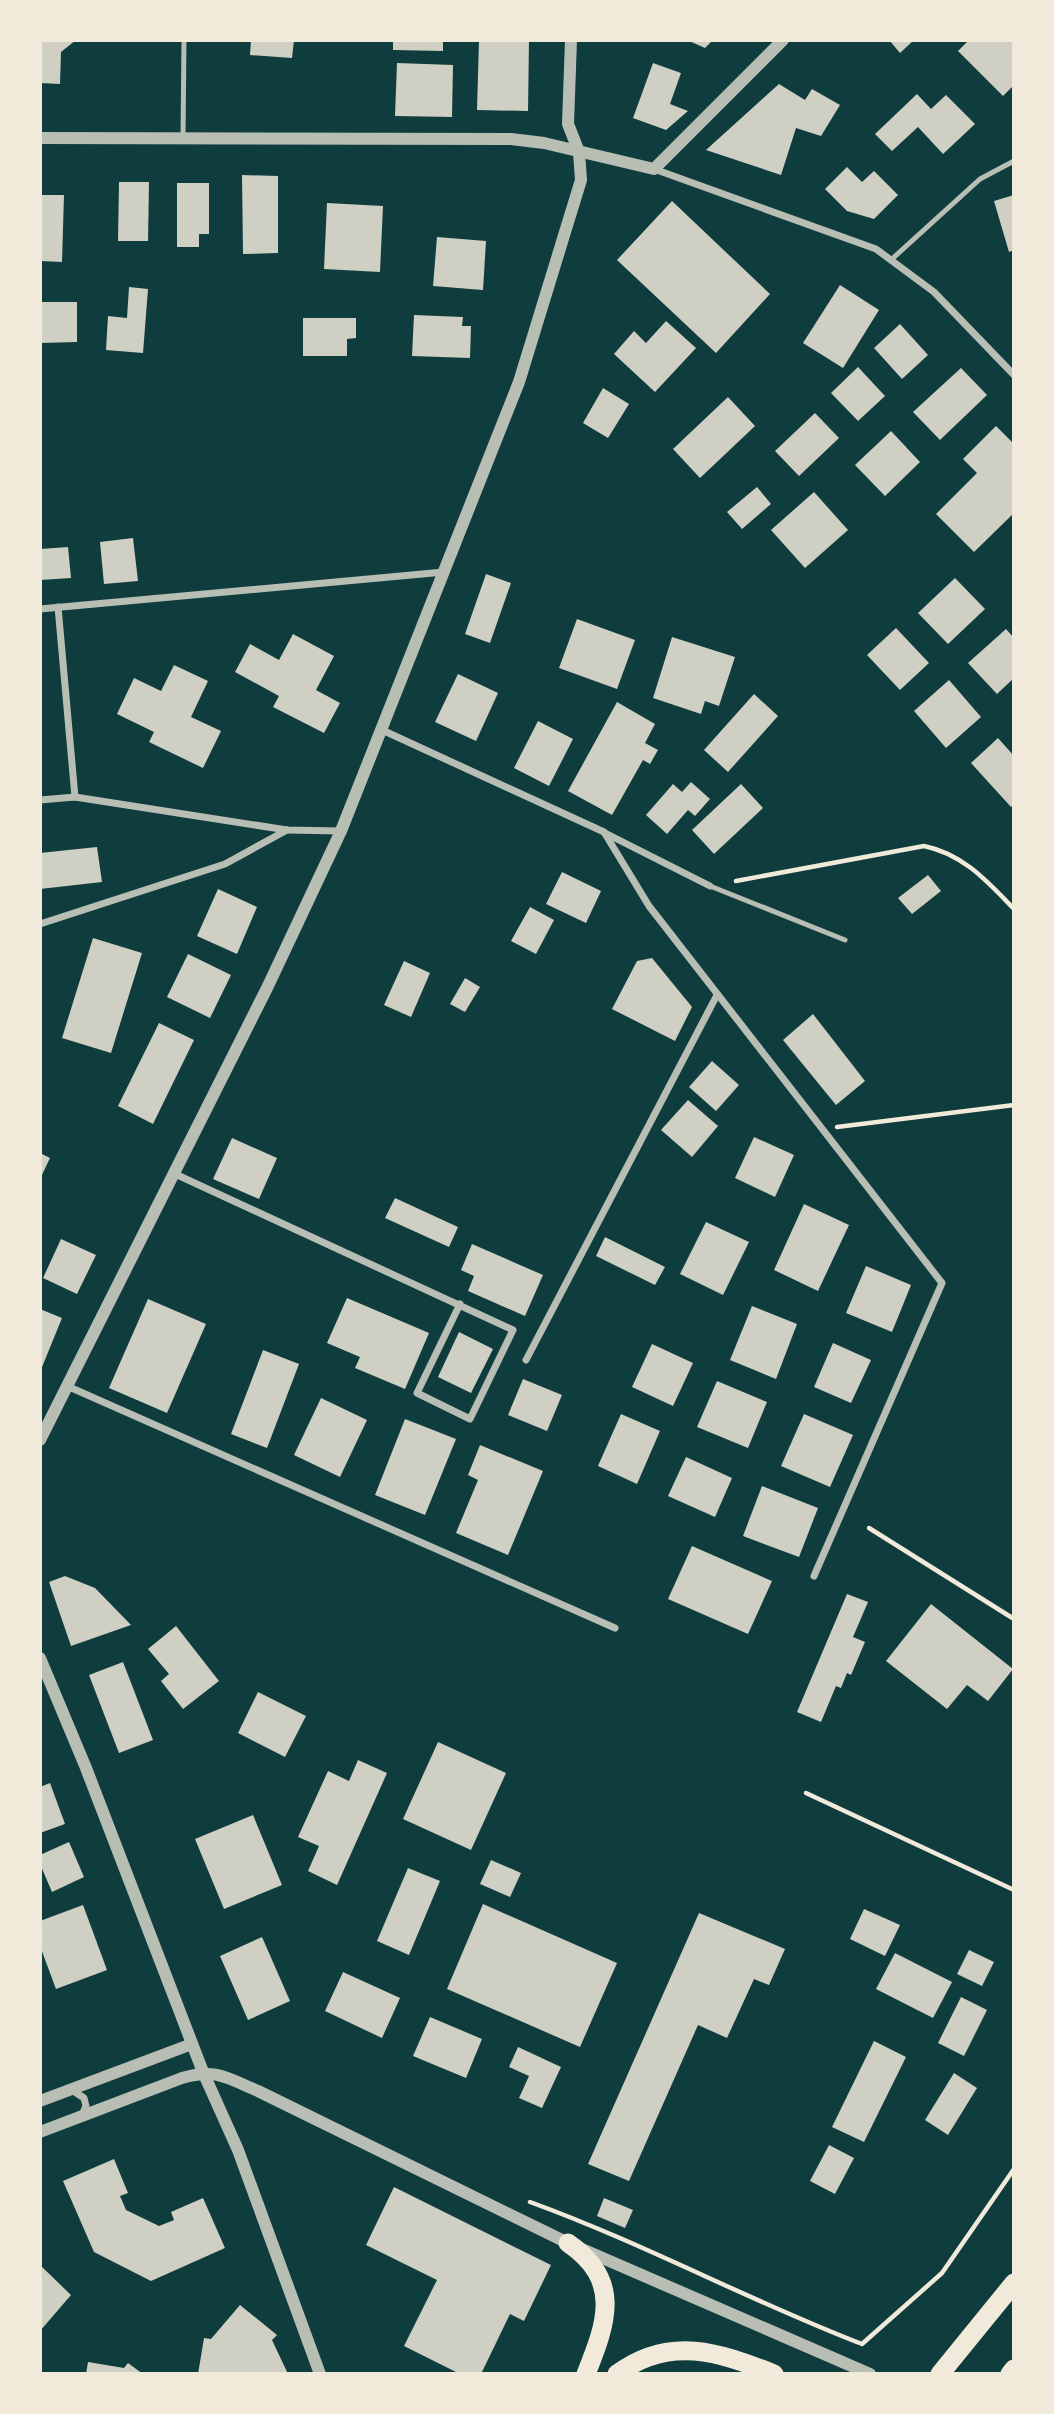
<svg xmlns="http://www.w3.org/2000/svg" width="1054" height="2414" viewBox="0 0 1054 2414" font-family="'Fira Sans',sans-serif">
  <rect width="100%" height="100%" fill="#0f3d3e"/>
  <g fill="#cfcfc3">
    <polygon points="40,40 76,40 61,52 60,84 40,83"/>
    <polygon points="251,40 294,40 292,58 250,55"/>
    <polygon points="393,40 443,40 443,51 393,50"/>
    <polygon points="479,40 529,40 528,111 477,110"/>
    <polygon points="687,40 713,40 705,48"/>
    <polygon points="889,40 914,40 900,53"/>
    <polygon points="969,40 1014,40 1014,85 1003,96 958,51"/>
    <polygon points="397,63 453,65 452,117 395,116"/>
    <polygon points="653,63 681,73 670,104 688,111 666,130 633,118"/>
    <polygon points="779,84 805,100 812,89 840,105 821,136 796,128 781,175 706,150"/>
    <polygon points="917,94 931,109 946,95 975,124 943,154 918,127 892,151 875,134"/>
    <polygon points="847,167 862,182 874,171 898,195 874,219 847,211 825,189"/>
    <polygon points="242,175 278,176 278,253 243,254"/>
    <polygon points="119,182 149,182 148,241 118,241"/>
    <polygon points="177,183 209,183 209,234 199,234 199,247 177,247"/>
    <polygon points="40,195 64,195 62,262 40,261"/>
    <polygon points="1014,195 1014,250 1009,252 994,201"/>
    <polygon points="672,201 770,294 716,353 617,260"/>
    <polygon points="327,203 383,206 380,272 324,269"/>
    <polygon points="437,237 486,241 483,290 433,286"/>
    <polygon points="840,285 879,310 843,368 803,343"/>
    <polygon points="129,287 148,289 143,353 106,350 108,316 127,318"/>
    <polygon points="40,302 77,302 77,342 40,343"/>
    <polygon points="414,315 463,317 462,326 471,326 470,358 412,356"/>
    <polygon points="303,318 356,318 356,338 347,339 347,356 303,356"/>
    <polygon points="666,321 696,348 655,392 614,354 634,331 646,343"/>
    <polygon points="900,324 928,355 902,379 874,348"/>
    <polygon points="858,367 885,396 858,421 831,393"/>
    <polygon points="961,368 987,395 940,440 913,412"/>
    <polygon points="603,388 629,404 608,438 583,423"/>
    <polygon points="728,397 755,426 700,478 673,449"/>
    <polygon points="815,413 839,438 799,476 775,451"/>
    <polygon points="996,426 1014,444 1014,513 974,552 936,514 977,473 963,459"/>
    <polygon points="891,431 920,462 885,496 855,465"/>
    <polygon points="757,487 771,504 742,529 727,512"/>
    <polygon points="814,492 848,530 805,568 771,530"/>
    <polygon points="133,538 138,581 104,584 100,542"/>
    <polygon points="68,547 71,578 40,580 40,549"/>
    <polygon points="486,574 511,583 490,643 465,634"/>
    <polygon points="955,578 985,609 948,644 918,613"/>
    <polygon points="577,619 635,640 617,689 559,668"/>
    <polygon points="896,628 929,663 900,690 867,655"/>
    <polygon points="1006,629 1014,638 1014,678 997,694 968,663"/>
    <polygon points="293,634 334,656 316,690 340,703 324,733 273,707 279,696 235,672 250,644 279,660"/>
    <polygon points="672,637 735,657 719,706 705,701 701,714 653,698"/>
    <polygon points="174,665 208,681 191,717 221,731 203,768 149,742 154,732 117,714 134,678 161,691"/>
    <polygon points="458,674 498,693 476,741 435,722"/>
    <polygon points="949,680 981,717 946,748 914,711"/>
    <polygon points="754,694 778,716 728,772 704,750"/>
    <polygon points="617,702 655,724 645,743 658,750 650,764 643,760 612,815 568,791"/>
    <polygon points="538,721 573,739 549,786 514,768"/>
    <polygon points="998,738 1014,756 1014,804 1011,807 971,763"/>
    <polygon points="691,782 710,799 695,816 688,810 667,834 646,815 673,784 682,792"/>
    <polygon points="741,784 763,808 714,854 692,830"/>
    <polygon points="97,847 102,882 40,889 40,853"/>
    <polygon points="562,872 601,891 586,923 546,904"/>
    <polygon points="928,875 941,891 912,914 898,898"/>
    <polygon points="218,889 257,907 237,954 197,936"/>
    <polygon points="530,907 554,920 536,954 511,941"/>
    <polygon points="93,938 142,953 111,1053 62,1038"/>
    <polygon points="188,954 231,975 210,1018 167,997"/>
    <polygon points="652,958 692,1007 675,1041 612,1009 637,961"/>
    <polygon points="404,961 430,973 411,1017 384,1005"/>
    <polygon points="465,978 480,987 465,1012 450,1004"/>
    <polygon points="813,1014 865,1081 836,1105 783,1040"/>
    <polygon points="159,1023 194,1040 153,1124 118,1106"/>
    <polygon points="712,1061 739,1085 716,1111 689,1087"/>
    <polygon points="688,1100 718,1126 692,1157 661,1130"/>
    <polygon points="754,1137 794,1155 775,1197 735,1178"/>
    <polygon points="232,1138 277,1158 259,1199 213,1179"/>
    <polygon points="40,1153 50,1158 40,1179"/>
    <polygon points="395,1198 458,1227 449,1247 385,1218"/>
    <polygon points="804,1204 849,1225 818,1291 774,1270"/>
    <polygon points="706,1222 749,1242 723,1295 680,1274"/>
    <polygon points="605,1237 665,1267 655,1285 596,1256"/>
    <polygon points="61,1239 96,1255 77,1294 43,1278"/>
    <polygon points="472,1244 543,1275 525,1316 468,1291 474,1276 461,1270"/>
    <polygon points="866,1266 911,1285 892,1332 846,1313"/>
    <polygon points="347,1298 429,1333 405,1389 355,1368 360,1357 327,1343"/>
    <polygon points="148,1299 206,1324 167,1413 109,1388"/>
    <polygon points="752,1306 797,1324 776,1379 730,1360"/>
    <polygon points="40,1309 62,1318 40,1372"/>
    <polygon points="459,1332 493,1349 471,1393 438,1377"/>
    <polygon points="833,1343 871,1360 851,1403 814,1387"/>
    <polygon points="652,1344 693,1363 673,1406 632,1387"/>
    <polygon points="263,1350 299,1364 267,1448 231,1434"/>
    <polygon points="523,1379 562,1395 547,1431 508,1415"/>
    <polygon points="717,1381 767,1402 748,1448 697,1427"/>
    <polygon points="321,1398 367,1420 340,1477 294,1455"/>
    <polygon points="621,1414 660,1431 637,1484 598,1466"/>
    <polygon points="804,1414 853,1435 830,1487 781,1466"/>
    <polygon points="405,1419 456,1439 425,1515 375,1495"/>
    <polygon points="480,1445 543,1471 508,1555 456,1533 478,1480 468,1475"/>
    <polygon points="686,1457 732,1478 715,1517 668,1496"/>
    <polygon points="762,1486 818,1508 799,1557 743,1536"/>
    <polygon points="692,1546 772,1581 748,1634 668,1599"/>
    <polygon points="65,1576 95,1588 131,1625 71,1646 49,1582"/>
    <polygon points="847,1594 868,1602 853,1637 865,1642 851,1675 847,1673 841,1688 836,1686 821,1722 797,1712"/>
    <polygon points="931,1604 1013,1669 988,1701 967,1685 947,1709 886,1661"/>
    <polygon points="176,1626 219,1681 183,1709 161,1681 169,1674 148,1649"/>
    <polygon points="123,1662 153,1740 119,1753 89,1675"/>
    <polygon points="258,1692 306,1716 285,1757 238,1733"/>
    <polygon points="438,1742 506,1773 471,1850 403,1819"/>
    <polygon points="358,1760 387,1773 337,1885 308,1871 319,1846 298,1837 328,1771 349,1781"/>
    <polygon points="50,1783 65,1824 40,1833 40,1787"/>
    <polygon points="253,1815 282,1885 224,1909 195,1839"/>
    <polygon points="69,1842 84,1877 52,1892 40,1864 40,1855"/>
    <polygon points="491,1860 521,1873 510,1897 480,1884"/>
    <polygon points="408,1868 440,1881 409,1955 377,1941"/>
    <polygon points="483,1904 617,1963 580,2047 447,1989"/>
    <polygon points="83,1905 107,1970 56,1989 40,1946 40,1921"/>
    <polygon points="864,1909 900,1925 885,1956 850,1939"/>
    <polygon points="699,1913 785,1949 769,1985 754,1979 727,2038 698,2025 629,2181 588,2164"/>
    <polygon points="262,1937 290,2001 248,2020 220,1956"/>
    <polygon points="969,1950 994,1962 982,1986 957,1974"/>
    <polygon points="895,1953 952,1982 933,2018 876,1989"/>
    <polygon points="343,1972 400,1998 382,2038 325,2011"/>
    <polygon points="961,1997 987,2010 964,2056 938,2043"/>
    <polygon points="430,2017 482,2039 466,2078 413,2056"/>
    <polygon points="874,2041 906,2057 864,2142 832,2127"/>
    <polygon points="518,2047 561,2067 542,2108 519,2098 529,2076 509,2067"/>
    <polygon points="954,2073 977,2088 948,2135 925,2120"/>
    <polygon points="829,2145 854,2158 835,2194 810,2181"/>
    <polygon points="114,2159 128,2193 120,2196 126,2210 159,2226 174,2220 171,2212 203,2198 225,2248 151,2281 94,2252 63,2181"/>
    <polygon points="394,2187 551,2265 524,2321 510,2314 481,2374 460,2374 404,2346 437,2280 366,2245"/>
    <polygon points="604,2198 633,2210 625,2228 597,2216"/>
    <polygon points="40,2265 71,2295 40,2331"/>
    <polygon points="240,2305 277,2335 272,2340 288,2374 198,2374 204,2338 211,2339"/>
    <polygon points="88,2362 124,2368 128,2363 143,2374 86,2374"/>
  </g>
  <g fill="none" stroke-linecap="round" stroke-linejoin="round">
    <g stroke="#f1e9da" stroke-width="4.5">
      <path d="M736,881L924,846C963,854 987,881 1014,909"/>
      <polyline points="837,1127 1014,1105"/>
      <polyline points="869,1528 1014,1619"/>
      <polyline points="806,1793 1014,1890"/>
      <path d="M530,2202C643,2243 750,2301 862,2344L942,2273L1014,2169"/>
    </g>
    <g stroke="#b8beb3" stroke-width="5">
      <polyline points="183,138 184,40"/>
      <polyline points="892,259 980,179 1014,161"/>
      <polyline points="710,886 845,940"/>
    </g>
    <g stroke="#b8beb3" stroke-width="7">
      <polyline points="654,169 876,249 934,292 1014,375"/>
      <polyline points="58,607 75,797"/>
      <polyline points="40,609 444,572"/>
      <polyline points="382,730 604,832 649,906 942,1283 814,1576"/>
      <polyline points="40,800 75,797 287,830 341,831"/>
      <polyline points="605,833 710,886"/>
      <polyline points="40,924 225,864 287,830"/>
      <polyline points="173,1173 513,1330 470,1419 417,1393 460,1304"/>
      <polyline points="526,1360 717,995"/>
      <polyline points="67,1386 615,1628"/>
      <polyline points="72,2090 84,2098 86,2106 82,2115"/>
    </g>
    <g stroke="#b8beb3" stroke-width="12">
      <polyline points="40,138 511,139 544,143 654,169 783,40"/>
      <polyline points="40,1440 268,986 341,831 519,382 581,180 579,152 568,124 571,40"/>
      <polyline points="40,1658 86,1768 203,2072 238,2150 320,2374"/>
      <polyline points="40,2101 192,2044"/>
      <path d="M40,2132L182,2078C216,2068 227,2078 258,2091L568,2243L870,2374"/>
    </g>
    <g stroke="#f1e9da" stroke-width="19">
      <path d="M568,2243C622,2280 607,2322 586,2374"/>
      <path d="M617,2374C670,2335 719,2352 774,2374"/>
      <polyline points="940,2374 1014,2283"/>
      <polyline points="1010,2374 1014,2369"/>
    </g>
  </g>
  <rect width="1054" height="2414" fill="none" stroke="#f1e9da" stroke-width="84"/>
</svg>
